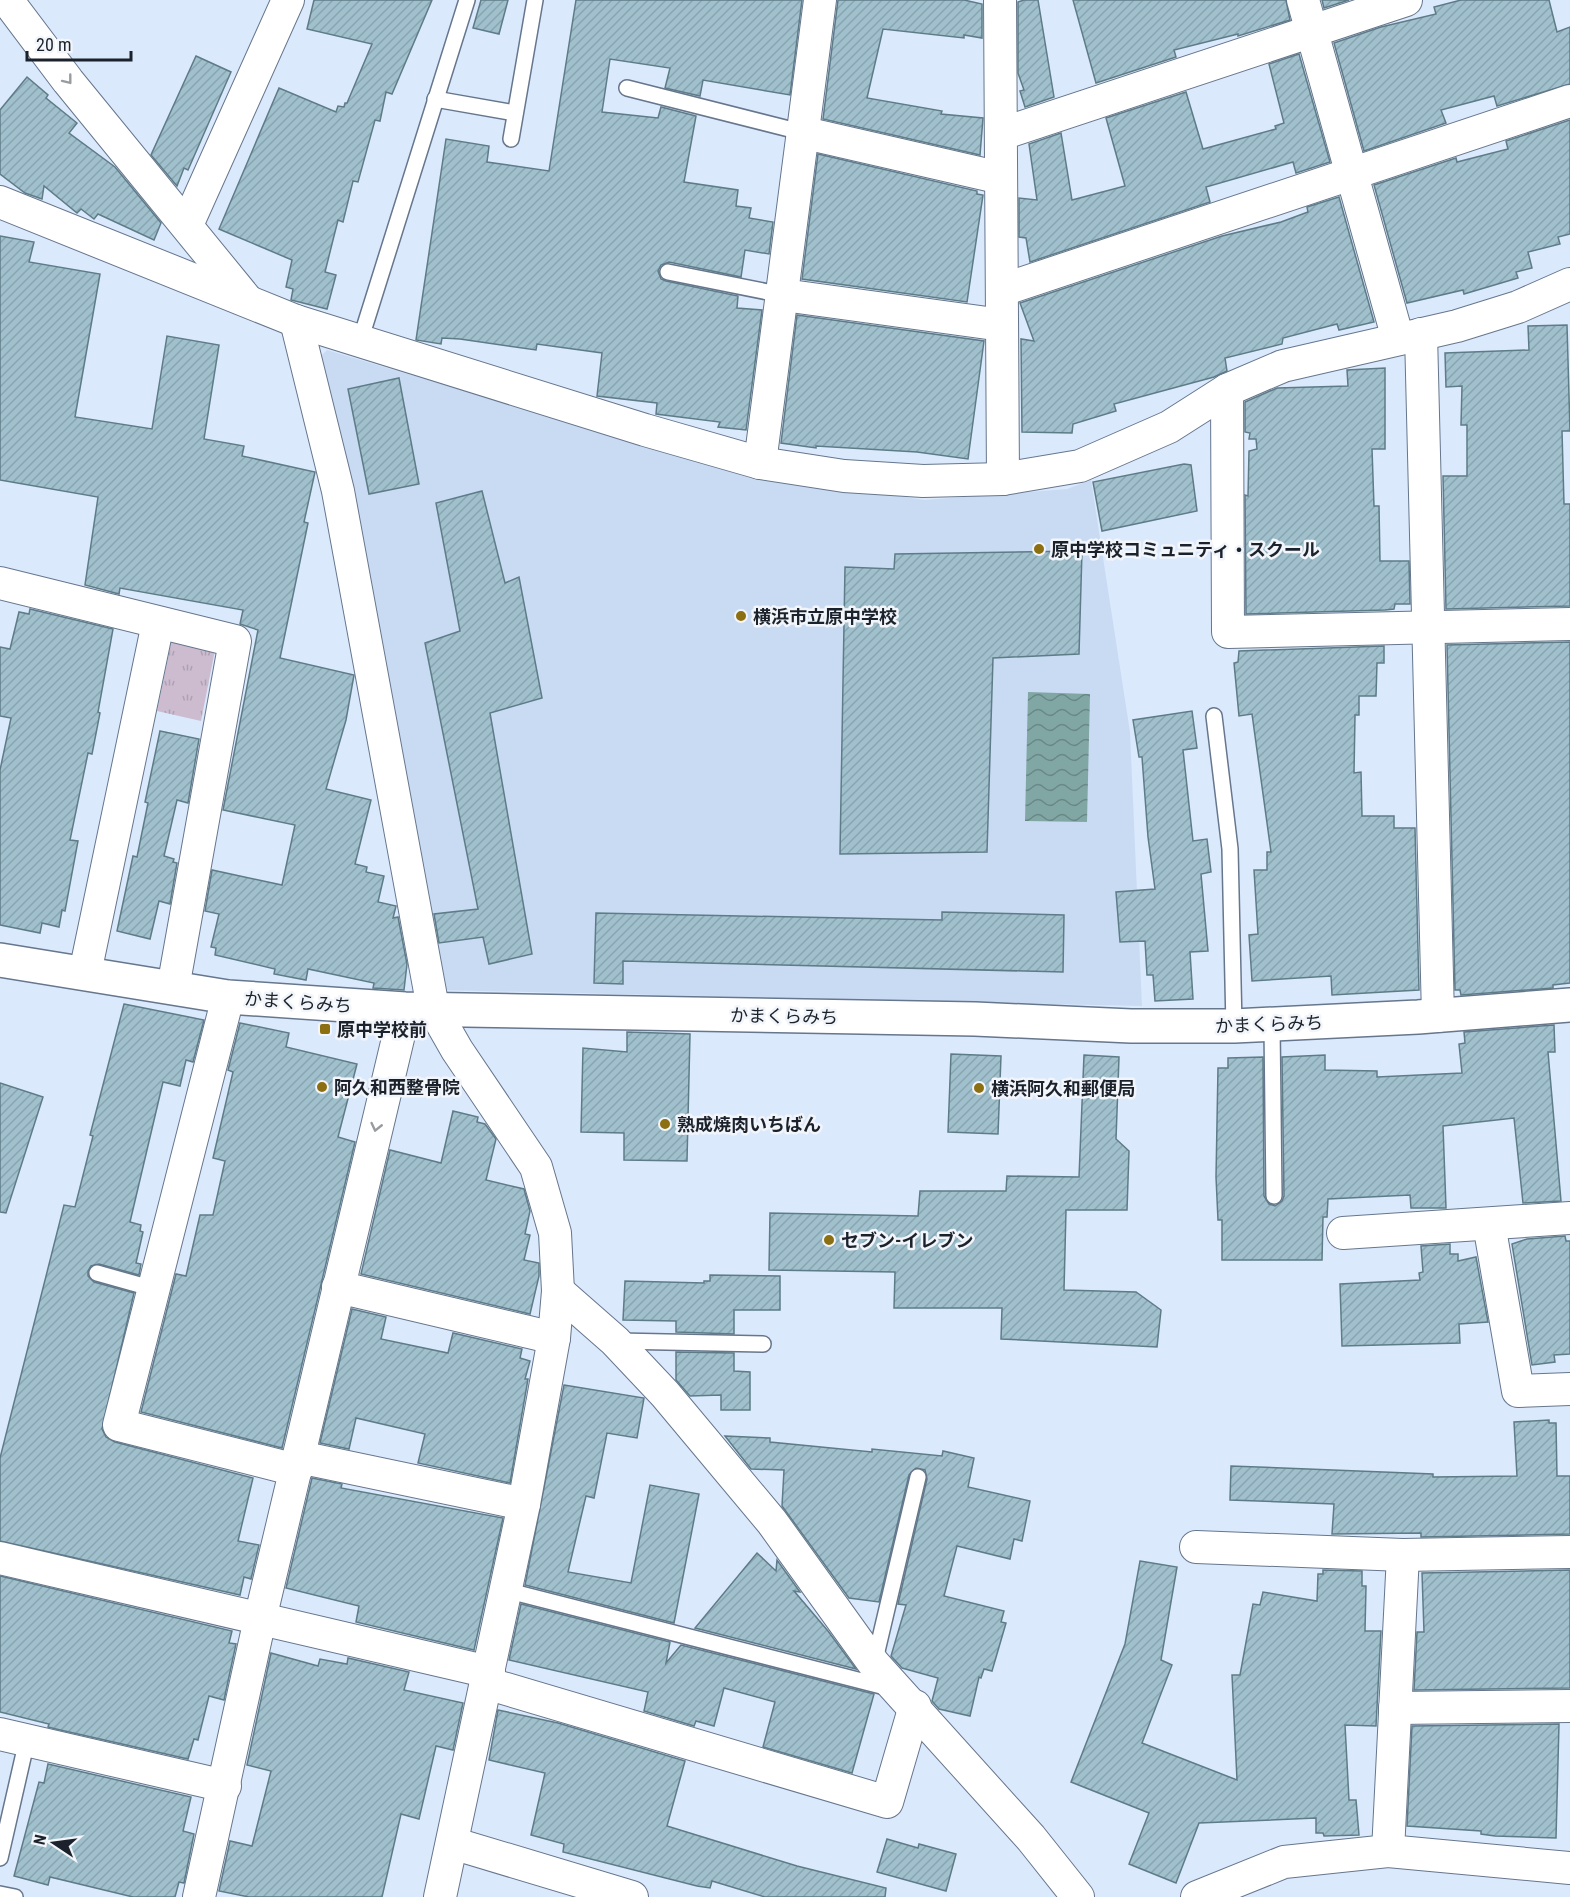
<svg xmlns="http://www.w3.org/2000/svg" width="1570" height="1897" viewBox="0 0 1570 1897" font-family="'Roboto Condensed','Noto Sans JP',sans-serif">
  <defs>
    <pattern id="park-tufts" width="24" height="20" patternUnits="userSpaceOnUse" patternTransform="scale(1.5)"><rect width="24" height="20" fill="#cdbcd0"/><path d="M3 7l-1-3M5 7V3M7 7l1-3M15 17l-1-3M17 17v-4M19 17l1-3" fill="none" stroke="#afa1b3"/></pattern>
    <pattern id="water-waves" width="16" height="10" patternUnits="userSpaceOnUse" patternTransform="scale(1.5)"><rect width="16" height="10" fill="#81a7a4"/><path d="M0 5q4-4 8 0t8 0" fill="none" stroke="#698886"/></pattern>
    <pattern id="building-hatch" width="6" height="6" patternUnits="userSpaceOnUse" patternTransform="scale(1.5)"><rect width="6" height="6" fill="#a0c0cd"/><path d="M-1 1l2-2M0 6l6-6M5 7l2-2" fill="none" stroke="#89a5b0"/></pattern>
  </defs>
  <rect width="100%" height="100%" fill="#dbe9fd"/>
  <polygon fill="#c9dbf3" points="327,350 726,469 924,500 1067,489 1091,480 1130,732 1142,1006 437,990 314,363"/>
  <polygon fill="url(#park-tufts)" points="173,634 216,645 201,721 157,711"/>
  <polygon fill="url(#water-waves)" points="1028,692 1090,694 1087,822 1025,821"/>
  <g fill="url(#building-hatch)" stroke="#5d7c87" stroke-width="1.5">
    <polygon points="314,0 432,0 392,94 386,92 380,121 375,120 358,182 353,181 343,222 338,220 325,272 336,275 327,309 291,300 293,289 286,287 292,260 219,229 279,88 336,112 338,106 344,107 345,103 347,103 372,44 307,29"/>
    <polygon points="481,0 508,0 499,34 473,28"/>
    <polygon points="576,0 802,0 790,95 703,80 700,96 665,88 670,68 610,59 602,112 658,118 661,107 696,116 684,182 738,190 736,206 751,208 749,218 773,222 769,254 745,250 741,277 669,262 661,265 658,271 661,279 666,281 738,296 737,308 762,310 746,430 718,427 720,422 656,414 657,403 597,396 602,353 537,344 536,350 460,339 442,338 441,344 416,340 446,139 489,146 487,162 549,171"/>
    <polygon points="838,0 964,0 982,4 982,38 964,35 964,38 883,29 867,98 942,111 941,114 983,118 980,155 823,119"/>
    <polygon points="1024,0 1038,0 1054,97 1025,107 1020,91 1024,90 1018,73 1018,2"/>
    <polygon points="1073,0 1286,0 1290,20 1238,36 1238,34 1174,50 1176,57 1096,83"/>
    <polygon points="1322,0 1349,0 1324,8"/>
    <polygon points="1461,0 1549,0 1557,32 1570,27 1570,84 1497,106 1494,96 1441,110 1446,123 1364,151 1334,43 1381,27 1436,14 1434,7"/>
    <polygon points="1299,54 1330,162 1296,173 1293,162 1206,187 1210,202 1030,262 1026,238 1019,237 1019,198 1037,200 1029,144 1061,133 1072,200 1125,186 1106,118 1186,92 1203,149 1276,129 1275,126 1284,123 1269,64"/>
    <polygon points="196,56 231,72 188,170 184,168 177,186 151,155"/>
    <polygon points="27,77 48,95 46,98 77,123 69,133 115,167 161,223 154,240 98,214 94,219 81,209 77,213 44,186 42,199 25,193 0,174 0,110"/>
    <polygon points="1570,120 1570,234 1558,237 1560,244 1528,252 1532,268 1516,272 1518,278 1464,294 1463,290 1407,303 1374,185 1456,158 1457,162 1508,149 1506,141"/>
    <polygon points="818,154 977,191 977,194 983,195 967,302 802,279"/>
    <polygon points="1339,197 1374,322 1339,330 1337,324 1283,338 1282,344 1225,358 1227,371 1214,377 1114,404 1116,411 1073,424 1072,433 1022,432 1021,339 1034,341 1020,303 1222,236 1281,222 1308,212 1307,207"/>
    <polygon points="0,236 34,242 29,262 100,274 75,417 152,429 167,336 219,345 204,439 244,446 242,456 315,472 304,522 308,523 280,658 354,675 346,720 326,789 371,800 355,864 367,867 366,872 384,876 378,902 396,906 393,918 398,917 407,964 404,990 373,988 374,983 308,969 306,980 274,974 275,969 215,955 216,948 211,947 219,914 205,911 212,870 282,885 295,825 223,810 258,630 240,624 243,610 120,588 119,594 85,585 98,497 0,480"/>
    <polygon points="797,315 984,341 968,459 917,452 816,446 816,448 781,443"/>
    <polygon points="1567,325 1570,431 1562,431 1564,504 1570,504 1570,606 1446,609 1443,476 1467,476 1467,425 1461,425 1462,386 1446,387 1445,353 1529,350 1528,326"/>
    <polygon points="1385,368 1385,449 1372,449 1374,506 1379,506 1380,561 1409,561 1410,604 1395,604 1394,609 1385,610 1246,614 1245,495 1248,496 1249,451 1257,449 1256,439 1249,439 1250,433 1245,432 1245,402 1277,388 1348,386 1347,370"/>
    <polygon points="399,378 419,484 369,494 348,389"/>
    <polygon points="1184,464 1191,465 1197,511 1102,531 1093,482"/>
    <polygon points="482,491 505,583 519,577 542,698 490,713 532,954 489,964 483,937 439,943 434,914 478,909 425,643 460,631 436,503"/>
    <polygon points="1082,551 1079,654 993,658 987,852 840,854 845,567 894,569 895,554"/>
    <polygon points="30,609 113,629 98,712 100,713 92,754 88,753 70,840 78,841 65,911 62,910 59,927 42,923 40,933 0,925 0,770 11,718 0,716 0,647 10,649 19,612 29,614"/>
    <polygon points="1570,642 1570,983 1553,985 1553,988 1461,995 1460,990 1455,990 1447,645"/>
    <polygon points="1384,646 1384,663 1377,663 1376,696 1359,696 1359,715 1355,715 1354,773 1361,772 1362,816 1394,816 1394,828 1415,828 1419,990 1332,995 1331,976 1252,981 1249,935 1258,934 1254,870 1267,870 1267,852 1271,852 1252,714 1239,716 1234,663 1238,662 1239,651"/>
    <polygon points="1192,711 1197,748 1183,750 1193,841 1207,839 1211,872 1201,874 1208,951 1190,952 1193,999 1155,1001 1153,975 1147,975 1145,941 1120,942 1116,892 1155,889 1148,837 1142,757 1139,757 1133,720"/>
    <polygon points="160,731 199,739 188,803 177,800 164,856 174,859 173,862 177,863 170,904 159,901 150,939 117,931 133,856 137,857 148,803 145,802"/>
    <polygon points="942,912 1064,915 1063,972 623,961 623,984 594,983 596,913 942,920"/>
    <polygon points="124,1004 204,1020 193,1062 186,1060 180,1086 163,1082 130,1222 141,1225 140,1231 143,1232 136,1263 141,1264 139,1275 99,1264 91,1266 88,1271 88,1276 94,1282 134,1293 102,1429 106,1437 115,1442 253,1478 238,1541 259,1545 251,1579 244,1577 240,1595 0,1541 0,1458 64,1205 75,1207 93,1136 90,1135"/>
    <polygon points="240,1023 289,1033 286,1047 357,1064 338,1137 355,1142 282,1448 141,1412 176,1274 186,1276 200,1215 213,1215 225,1161 213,1158 233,1072 228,1070"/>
    <polygon points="1554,1025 1555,1052 1548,1052 1561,1201 1523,1203 1514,1118 1443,1126 1446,1208 1411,1208 1410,1195 1328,1199 1327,1217 1323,1217 1322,1260 1222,1260 1222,1220 1218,1220 1216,1177 1218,1068 1228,1068 1228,1058 1263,1057 1264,1196 1269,1204 1275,1206 1282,1201 1284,1196 1282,1057 1325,1055 1325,1070 1377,1071 1377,1077 1462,1073 1459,1044 1465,1043 1464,1032"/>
    <polygon points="627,1032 690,1034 687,1161 624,1160 624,1133 581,1132 583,1048 627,1052"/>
    <polygon points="951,1054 1001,1056 998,1134 948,1132"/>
    <polygon points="1084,1055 1119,1057 1116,1139 1129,1151 1127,1210 1066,1210 1064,1290 1136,1292 1161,1310 1157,1347 1001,1339 1002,1308 894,1308 895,1272 769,1270 770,1213 918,1216 920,1191 1006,1191 1007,1176 1079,1177"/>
    <polygon points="0,1083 43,1097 6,1213 0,1212"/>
    <polygon points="453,1111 478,1117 477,1122 485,1124 496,1139 486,1180 524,1189 530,1211 525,1234 530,1235 524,1260 539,1263 539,1276 530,1314 361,1274 390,1150 441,1163"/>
    <polygon points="1565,1236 1566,1241 1570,1241 1570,1354 1554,1355 1555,1362 1532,1365 1512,1244 1527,1239"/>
    <polygon points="1450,1244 1450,1254 1458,1254 1458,1261 1476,1257 1488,1322 1459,1324 1460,1343 1342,1346 1340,1284 1420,1280 1419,1273 1423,1272 1421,1246"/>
    <polygon points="710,1275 780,1276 780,1310 734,1310 734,1334 676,1332 676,1321 623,1320 625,1281 704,1283 704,1281 710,1281"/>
    <polygon points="352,1309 386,1317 381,1339 448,1353 453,1333 522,1349 520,1358 530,1361 525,1379 528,1379 510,1483 418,1463 425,1434 356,1418 349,1449 320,1443"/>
    <polygon points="676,1352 734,1353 734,1371 750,1372 750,1410 721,1410 721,1395 690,1396 676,1380"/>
    <polygon points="564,1385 644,1398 637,1438 607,1433 594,1498 586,1496 568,1572 631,1583 650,1485 699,1494 674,1623 525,1585"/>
    <polygon points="1549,1420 1549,1423 1556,1423 1557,1476 1570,1476 1570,1534 1421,1537 1421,1533 1332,1534 1334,1504 1230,1500 1231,1466 1433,1474 1433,1477 1517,1476 1514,1422"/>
    <polygon points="725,1436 770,1438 770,1442 872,1452 872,1449 942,1456 943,1451 974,1458 968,1487 1030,1501 1022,1541 1014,1539 1010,1559 957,1546 944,1596 1004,1611 1001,1622 1006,1623 992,1671 984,1669 981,1678 979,1677 970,1716 939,1709 932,1701 938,1678 902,1668 891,1656 906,1605 898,1604 927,1479 925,1470 916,1468 909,1475 879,1602 849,1598 782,1506 784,1470 751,1469"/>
    <polygon points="312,1478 342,1484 341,1488 503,1518 474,1650 356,1622 359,1606 286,1588"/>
    <polygon points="757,1553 776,1571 777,1560 800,1592 794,1591 828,1631 856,1669 695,1628"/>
    <polygon points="1140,1561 1177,1567 1161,1660 1172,1665 1142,1743 1237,1780 1232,1675 1240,1675 1253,1604 1260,1605 1263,1592 1317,1601 1318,1574 1323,1574 1323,1570 1362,1571 1362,1586 1366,1586 1365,1631 1381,1631 1376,1726 1345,1725 1349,1800 1356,1800 1359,1835 1324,1836 1323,1833 1316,1833 1316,1818 1199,1823 1176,1883 1129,1864 1149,1813 1071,1782 1125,1644"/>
    <polygon points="1570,1570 1570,1688 1414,1690 1417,1632 1424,1632 1422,1573"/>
    <polygon points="0,1576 232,1631 229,1643 236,1644 224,1700 209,1696 198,1740 194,1739 188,1759 56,1729 48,1727 49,1724 0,1712"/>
    <polygon points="521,1604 670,1642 666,1663 681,1645 874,1694 852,1773 763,1747 775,1702 724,1688 714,1726 696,1721 694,1726 644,1711 648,1692 509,1660"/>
    <polygon points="271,1653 318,1666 320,1659 347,1664 348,1658 409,1672 404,1690 463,1703 453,1750 436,1746 419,1819 401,1814 382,1897 249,1897 219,1891 230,1841 252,1846 271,1771 247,1765"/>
    <polygon points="498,1710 558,1723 685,1761 667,1826 797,1866 886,1888 885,1897 765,1897 712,1881 710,1888 697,1886 563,1852 564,1844 531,1835 545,1773 489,1760"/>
    <polygon points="1559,1724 1556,1838 1495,1836 1481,1834 1481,1831 1407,1826 1412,1726"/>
    <polygon points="48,1764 191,1797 183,1831 194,1834 184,1883 179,1882 175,1897 133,1897 50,1877 48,1885 14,1876 39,1782 44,1783"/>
    <polygon points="887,1839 918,1848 919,1844 956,1854 946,1891 877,1872"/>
  </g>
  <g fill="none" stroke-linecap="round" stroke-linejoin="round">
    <defs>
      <g id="service">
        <polyline points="627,88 805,133"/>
        <polyline points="435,99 515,113"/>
        <polyline points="511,139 535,0"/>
        <polyline points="668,272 783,295"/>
        <polyline points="360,341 467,0"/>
        <polyline points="1214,716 1230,849 1234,1026"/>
        <polyline points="1272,1026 1274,1196"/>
        <polyline points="97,1273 154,1289"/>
        <polyline points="618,1341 763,1344"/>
        <polyline points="505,1590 889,1688"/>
        <polyline points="874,1664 918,1477"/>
        <polyline points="0,1858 27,1740"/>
        <polyline points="0,1894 15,1897"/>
      </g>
      <g id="minor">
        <polyline points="7,0 68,81 246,299"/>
        <polyline points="1000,0 1003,479"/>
        <polyline points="1303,0 1398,339"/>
        <polyline points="805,133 1001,178"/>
        <polyline points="1001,134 1406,0"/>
        <polyline points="0,202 296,321 645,430 760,463 844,476 923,481 1003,479 1080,466 1169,427 1227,390 1283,366 1457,326 1518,307 1570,284"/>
        <polyline points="187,225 288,0"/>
        <polyline points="1002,290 1570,101"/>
        <polyline points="783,295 1002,325"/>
        <polyline points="296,321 338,491 433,1008 457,1050 536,1167 555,1233 558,1291 554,1338 524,1504 440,1897"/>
        <polyline points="1421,334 1438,1016"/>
        <polyline points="1227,390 1228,632 1570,624"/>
        <polyline points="760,463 820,0"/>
        <polyline points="0,583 235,641 173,988"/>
        <polyline points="85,973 158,623"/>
        <polyline points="228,997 119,1425 296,1470"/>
        <polyline points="1489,1224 1518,1391 1570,1389"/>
        <polyline points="1343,1233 1570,1218"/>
        <polyline points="338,1287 554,1338"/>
        <polyline points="558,1291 615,1341 665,1394 772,1522 874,1664 1031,1838 1078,1897"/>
        <polyline points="299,1457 524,1504"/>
        <polyline points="1196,1547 1403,1555 1570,1552"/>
        <polyline points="0,1558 489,1672"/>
        <polyline points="486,1683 887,1802 915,1706"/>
        <polyline points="1395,1708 1570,1706"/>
        <polyline points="0,1734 225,1786"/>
        <polyline points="452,1843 632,1897"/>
        <polyline points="1388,1851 1403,1555"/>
        <polyline points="199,1897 260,1619 405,1009"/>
        <polyline points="1197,1897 1284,1862 1388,1851 1570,1868"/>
      </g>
      <polyline id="tertiary" points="0,960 228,997 405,1009 975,1019 1131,1026 1234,1026 1418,1017 1570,1005"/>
    </defs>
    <use href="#service" stroke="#66768c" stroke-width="18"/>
    <use href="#minor" stroke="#66768c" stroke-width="34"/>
    <use href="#tertiary" stroke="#66768c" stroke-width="36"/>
    <use href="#service" stroke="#fff" stroke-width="15"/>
    <use href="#minor" stroke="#fff" stroke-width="32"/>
    <use href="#tertiary" stroke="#fff" stroke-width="33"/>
  </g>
  <defs><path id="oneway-chevron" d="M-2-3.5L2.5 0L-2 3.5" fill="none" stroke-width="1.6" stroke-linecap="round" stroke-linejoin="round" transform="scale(1.5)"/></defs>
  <g stroke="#989ca0">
    <use href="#oneway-chevron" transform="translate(68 80) rotate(52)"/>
    <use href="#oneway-chevron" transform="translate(376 1127) rotate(103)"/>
  </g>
  <g fill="#8b6f11" stroke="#f2f5fa" stroke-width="2">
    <circle cx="1039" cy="549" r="6"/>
    <circle cx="741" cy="616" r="6"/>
    <rect x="319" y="1023" width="12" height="12" rx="3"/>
    <circle cx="322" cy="1087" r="6"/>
    <circle cx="979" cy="1088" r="6"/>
    <circle cx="665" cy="1124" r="6"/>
    <circle cx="829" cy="1240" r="6"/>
  </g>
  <g text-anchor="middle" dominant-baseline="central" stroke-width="5" stroke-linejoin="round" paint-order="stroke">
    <g font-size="18" font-weight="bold" fill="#1b222b" stroke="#f2f5fa" text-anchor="start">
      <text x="1051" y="549">原中学校コミュニティ・スクール</text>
      <text x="753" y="616">横浜市立原中学校</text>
      <text x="337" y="1029">原中学校前</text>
      <text x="334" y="1087">阿久和西整骨院</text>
      <text x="991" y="1088">横浜阿久和郵便局</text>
      <text x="677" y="1124">熟成焼肉いちばん</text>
      <text x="841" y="1240">セブン-イレブン</text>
    </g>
    <g font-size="18" fill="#1b222b" stroke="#f2f5fa">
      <text transform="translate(298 1002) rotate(4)">かまくらみち</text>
      <text transform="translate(784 1016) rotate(1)">かまくらみち</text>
      <text transform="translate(1269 1024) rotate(-2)">かまくらみち</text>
    </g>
  </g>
  <g transform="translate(54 1843) rotate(283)" stroke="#f2f5fa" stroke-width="4.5" paint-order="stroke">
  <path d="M0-4.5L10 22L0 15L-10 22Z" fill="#1b222b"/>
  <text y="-9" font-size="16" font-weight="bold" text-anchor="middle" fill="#1b222b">N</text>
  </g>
  <path d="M27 51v9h104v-9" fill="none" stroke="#1b222b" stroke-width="3"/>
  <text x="36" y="51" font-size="18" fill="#1b222b" stroke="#f2f5fa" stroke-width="4.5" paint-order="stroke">20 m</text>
</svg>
